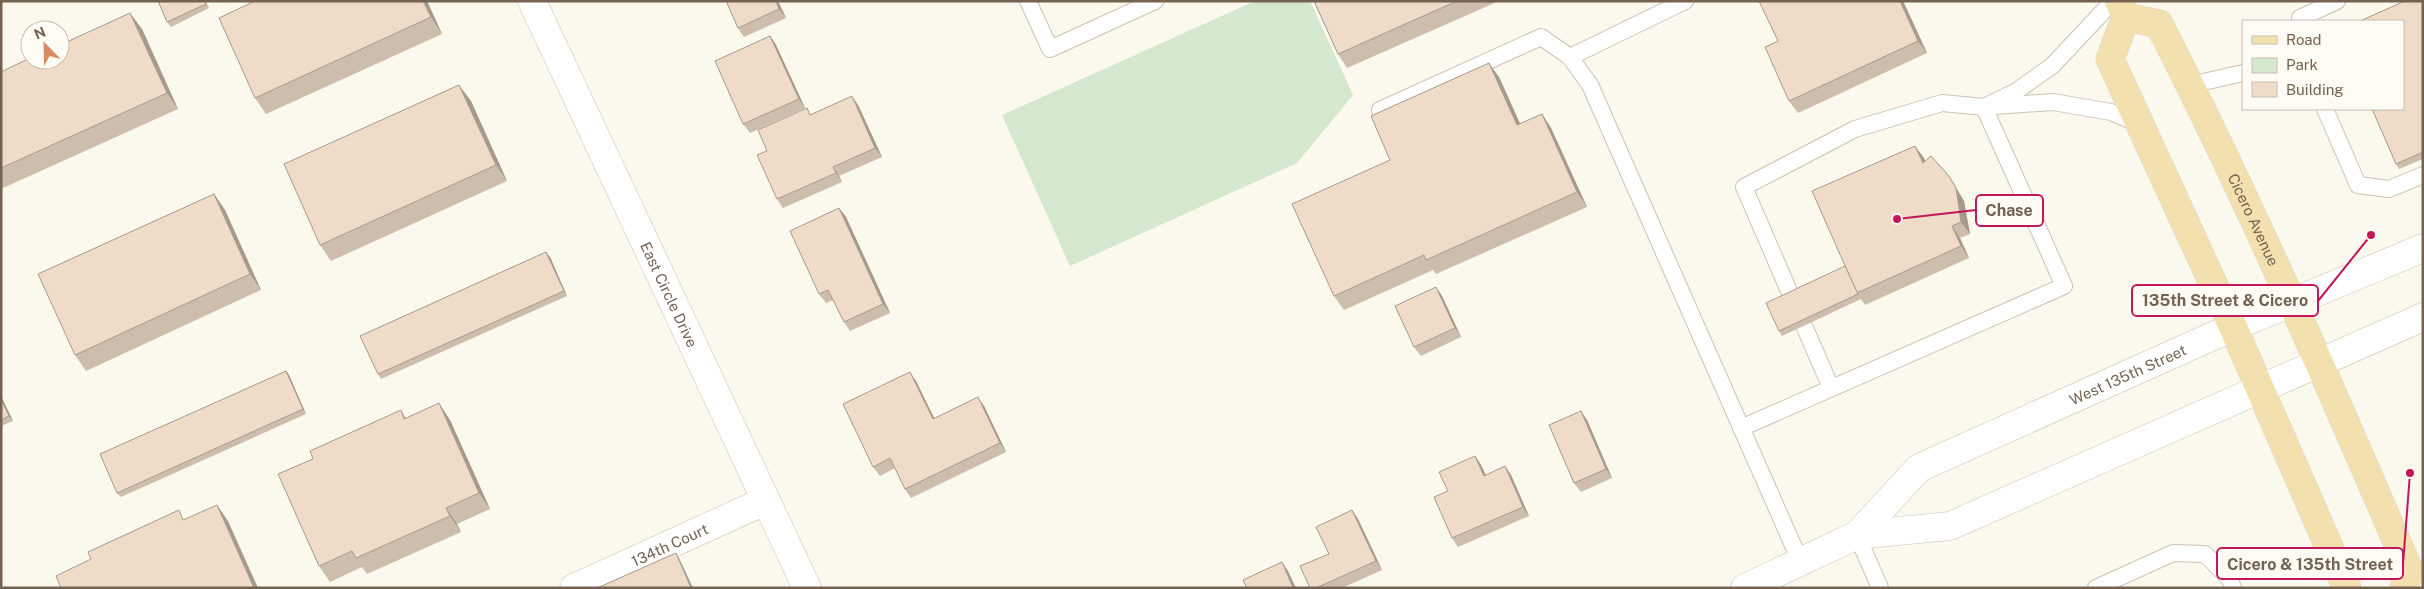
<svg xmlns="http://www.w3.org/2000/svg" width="2424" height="589" viewBox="0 0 2424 589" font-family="'Public Sans',sans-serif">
  <rect width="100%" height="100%" fill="#fbf8ee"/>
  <polygon fill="#d4e8cd" points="1255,1 1310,1 1353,95 1297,163 1070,266 1002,115"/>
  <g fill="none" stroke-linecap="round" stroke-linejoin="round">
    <defs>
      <g id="service">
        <polyline points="1028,1 1050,49 1155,1"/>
        <polyline points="2300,21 2300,18 2337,1"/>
        <polyline points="1570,57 1685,1"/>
        <polyline points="2190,85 2243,73"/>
        <polyline points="1994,106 2053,102 2111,112 2139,124"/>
        <polyline points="1984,107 2015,92 2052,66 2113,1"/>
        <polyline points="2325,109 2358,185 2389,189 2423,175"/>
        <polyline points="1380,110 1541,37 1570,57 1590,85 1800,561"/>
        <polyline points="1741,428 2064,286 1984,107 1942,103 1855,129 1744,187 1831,388"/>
        <polyline points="1857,535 1880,588"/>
        <polyline points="2096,588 2173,553 2205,554 2230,579 2233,588"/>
      </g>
      <g id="minor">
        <path id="s1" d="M532,1L807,588"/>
        <path id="s2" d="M574,588L765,501"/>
      </g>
      <g id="tertiary">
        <path id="s3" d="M1857,535L1919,468L2233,327L2423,248"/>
        <polyline points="1745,588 1857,535 1950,526 2423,317"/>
      </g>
      <g id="primary">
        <polyline points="2119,1 2126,17 2110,59 2233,327 2347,588"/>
        <path id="s4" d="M2126,17L2159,24C2250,202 2330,386 2409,570L2404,588"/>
      </g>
    </defs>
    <use href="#service" stroke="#cdc2b4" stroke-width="18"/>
    <use href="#minor" stroke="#cdc2b4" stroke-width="29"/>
    <use href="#tertiary" stroke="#cdc2b4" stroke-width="29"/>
    <use href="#primary" stroke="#dbd6d2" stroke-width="29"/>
    <use href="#service" stroke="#fff" stroke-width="16"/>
    <use href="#minor" stroke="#fff" stroke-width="28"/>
    <use href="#tertiary" stroke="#fff" stroke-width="28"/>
    <use href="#primary" stroke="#f2e1ae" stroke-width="28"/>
  </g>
  <g fill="#cdbdac">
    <polygon points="158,1 206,1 209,8 171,27 167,22"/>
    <polygon points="255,1 427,1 442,34 266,114 255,98"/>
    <polygon points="726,1 778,1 786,18 744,37 738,28"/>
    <polygon points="1314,1 1499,1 1347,68 1338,54"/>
    <polygon points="1903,1 1927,53 1798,113 1789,101"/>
    <polygon points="2423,1 2423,159 2399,169 2396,164"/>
    <polygon points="142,29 178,109 3,188 1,186 1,72"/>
    <polygon points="770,36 776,45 805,108 750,133 743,124"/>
    <polygon points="1499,77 1520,124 1542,114 1551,128 1587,207 1436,274 1433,270 1344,310 1334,296 1390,160"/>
    <polygon points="471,101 507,181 331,261 320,245"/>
    <polygon points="858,105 882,157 839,176 842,182 783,208 777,199 767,151 811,114"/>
    <polygon points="1924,158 1925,161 1949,176 1964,201 1970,234 1960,238 1969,258 1865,305 1861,299 1782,336 1779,331 1845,266"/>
    <polygon points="214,194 225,210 261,290 86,371 75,355"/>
    <polygon points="839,208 846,217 890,313 850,331 844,322 833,300 826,303 819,294"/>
    <polygon points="550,257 567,296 381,379 378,374"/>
    <polygon points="1436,287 1442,296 1461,337 1421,356 1414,347"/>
    <polygon points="286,371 289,375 306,414 121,497 117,493"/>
    <polygon points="916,381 934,418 984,406 1006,452 911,498 905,489 895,468 880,476 873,467"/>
    <polygon points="1,396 13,421 1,426"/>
    <polygon points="401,410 406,418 450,420 490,509 457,524 461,532 367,574 362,567 330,582 319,566 313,459"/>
    <polygon points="1587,420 1612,478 1581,492 1574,483"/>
    <polygon points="1475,456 1481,465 1486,475 1505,466 1511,475 1529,516 1458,547 1452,538 1448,491"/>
    <polygon points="1352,510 1358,519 1382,570 1342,588 1310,588"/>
  </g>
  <g fill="#a79a8c">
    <polygon points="423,1 427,1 442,34 431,17"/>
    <polygon points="776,1 778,1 786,18 779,9"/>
    <polygon points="1900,1 1903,1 1927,53 1918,41"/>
    <polygon points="130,13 142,29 178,109 167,93"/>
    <polygon points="770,36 776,45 805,108 799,99"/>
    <polygon points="1489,63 1499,77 1527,139 1517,125"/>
    <polygon points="459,85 471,101 507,181 496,165"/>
    <polygon points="852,96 858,105 882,157 875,148"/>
    <polygon points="1542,114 1551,128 1587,207 1577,192"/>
    <polygon points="1915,146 1924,158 1931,175 1923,163"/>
    <polygon points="833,167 839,176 842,182 836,173"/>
    <polygon points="1949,176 1964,201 1970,234 1961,222"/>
    <polygon points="214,194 225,210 261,290 250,274"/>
    <polygon points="839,208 846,217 890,313 883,304"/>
    <polygon points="1952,226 1960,238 1969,258 1961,246"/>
    <polygon points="546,252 550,257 567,296 564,291"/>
    <polygon points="1436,287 1442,296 1461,337 1455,328"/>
    <polygon points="286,371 289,375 306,414 303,409"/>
    <polygon points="910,372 916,381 939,428 933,419"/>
    <polygon points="1,396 13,421 9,416 1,399"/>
    <polygon points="978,397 984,406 1006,452 1000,443"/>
    <polygon points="439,403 450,420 490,509 479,493"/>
    <polygon points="1581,411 1587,420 1612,478 1606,469"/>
    <polygon points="1475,456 1481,465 1490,485 1484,476"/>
    <polygon points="1505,466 1511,475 1529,516 1523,507"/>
    <polygon points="217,505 228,521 258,588 254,588"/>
    <polygon points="446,508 457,524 461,532 450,516"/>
    <polygon points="1352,510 1358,519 1382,570 1376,561"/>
    <polygon points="676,553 679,558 693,588 691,588"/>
    <polygon points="1282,562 1288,571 1296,588 1293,588"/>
  </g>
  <g fill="#eedcc8" stroke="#a79a8c">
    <polygon points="158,1 205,1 206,4 167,22"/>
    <polygon points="255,1 423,1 431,17 255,98 219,18"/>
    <polygon points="726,1 776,1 779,9 738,28"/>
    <polygon points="1314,1 1457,1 1338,54"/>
    <polygon points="1759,1 1900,1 1918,41 1789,101 1765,47 1778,41"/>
    <polygon points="2405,1 2423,1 2423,152 2396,164 2372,109 2403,109 2403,21 2360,21"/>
    <polygon points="130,13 167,93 1,168 1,72 30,58 30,60 60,60 60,45"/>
    <polygon points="770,36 799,99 743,124 715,61"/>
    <polygon points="1489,63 1517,125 1542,114 1577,192 1426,260 1424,255 1334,296 1292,204 1390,160 1371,116"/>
    <polygon points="459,85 496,165 320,245 284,164"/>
    <polygon points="852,96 875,148 833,167 836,173 777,199 757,155 767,151 758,130 807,108 810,115"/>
    <polygon points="1915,146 1923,163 1931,156 1949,176 1956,188 1961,222 1952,226 1961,246 1857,293 1812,191"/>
    <polygon points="214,194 250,274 75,355 38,274"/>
    <polygon points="839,208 883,304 844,322 828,290 819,294 790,231"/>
    <polygon points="546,252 564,291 378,374 360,336"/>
    <polygon points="1845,266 1858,294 1779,331 1766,303"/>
    <polygon points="1436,287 1455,328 1414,347 1395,306"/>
    <polygon points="286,371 303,409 117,493 100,454"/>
    <polygon points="910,372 933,419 978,397 1000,443 905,489 890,458 873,467 843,404"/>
    <polygon points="1,399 9,416 1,420"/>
    <polygon points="439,403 479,493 446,508 450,516 356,558 352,551 319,566 278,474 313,459 310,451 401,410 404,419"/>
    <polygon points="1581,411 1606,469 1574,483 1549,425"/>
    <polygon points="1475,456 1484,476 1505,466 1523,507 1452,538 1434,497 1448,491 1439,472"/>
    <polygon points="217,505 254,588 61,588 56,576 91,559 88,552 179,510 183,520"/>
    <polygon points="1352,510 1376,561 1316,588 1310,588 1300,566 1329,554 1316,527"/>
    <polygon points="676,553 691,588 597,588"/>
    <polygon points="1282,562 1293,588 1247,588 1243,580"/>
  </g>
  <g text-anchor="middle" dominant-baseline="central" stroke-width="5" stroke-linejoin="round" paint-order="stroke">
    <g font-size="15" fill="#756352" stroke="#fefbf4">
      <text stroke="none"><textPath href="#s4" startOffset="251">Cicero Avenue</textPath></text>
      <text stroke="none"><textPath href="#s1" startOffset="324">East Circle Drive</textPath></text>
      <text stroke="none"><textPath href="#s3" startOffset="320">West 135th Street</textPath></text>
      <text stroke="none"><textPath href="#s2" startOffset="105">134th Court</textPath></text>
    </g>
  </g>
  <path fill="none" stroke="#c2185b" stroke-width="2" d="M1897 219L1976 210M2371 235L2318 301M2410 473L2403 564"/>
  <g fill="#c2185b" stroke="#fefbf4" stroke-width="2">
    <circle cx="1897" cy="219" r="5"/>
    <circle cx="2371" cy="235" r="5"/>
    <circle cx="2410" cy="473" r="5"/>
  </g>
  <g fill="#fefbf4" stroke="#c2185b" stroke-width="2">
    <rect x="1976" y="195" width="67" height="31" rx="5"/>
    <rect x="2132" y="285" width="186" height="31" rx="5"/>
    <rect x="2217" y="548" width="186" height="31" rx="5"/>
  </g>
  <g font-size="16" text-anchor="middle" font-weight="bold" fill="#756352">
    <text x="2009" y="216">Chase</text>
    <text x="2225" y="306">135th Street &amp; Cicero</text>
    <text x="2310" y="570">Cicero &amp; 135th Street</text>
  </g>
  <rect width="2424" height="589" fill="none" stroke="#756352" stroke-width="5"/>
  <rect x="2242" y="20" width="162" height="90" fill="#fefbf4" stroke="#c7beb3"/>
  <rect x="2252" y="36" width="25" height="8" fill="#f2e1ae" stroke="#c7beb3"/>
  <text x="2286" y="45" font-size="15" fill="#756352">Road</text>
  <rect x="2252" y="58" width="25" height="15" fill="#d4e8cd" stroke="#c7beb3"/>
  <text x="2286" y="70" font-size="15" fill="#756352">Park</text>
  <rect x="2252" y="82" width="25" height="15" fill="#eedcc8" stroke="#c7beb3"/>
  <text x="2286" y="95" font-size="15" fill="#756352">Building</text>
  <g transform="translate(45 45) rotate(337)"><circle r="24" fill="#fefbf4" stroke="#c7beb3"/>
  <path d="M0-4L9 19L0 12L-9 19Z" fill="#d88a60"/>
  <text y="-8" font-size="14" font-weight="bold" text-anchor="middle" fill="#756352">N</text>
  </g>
</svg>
